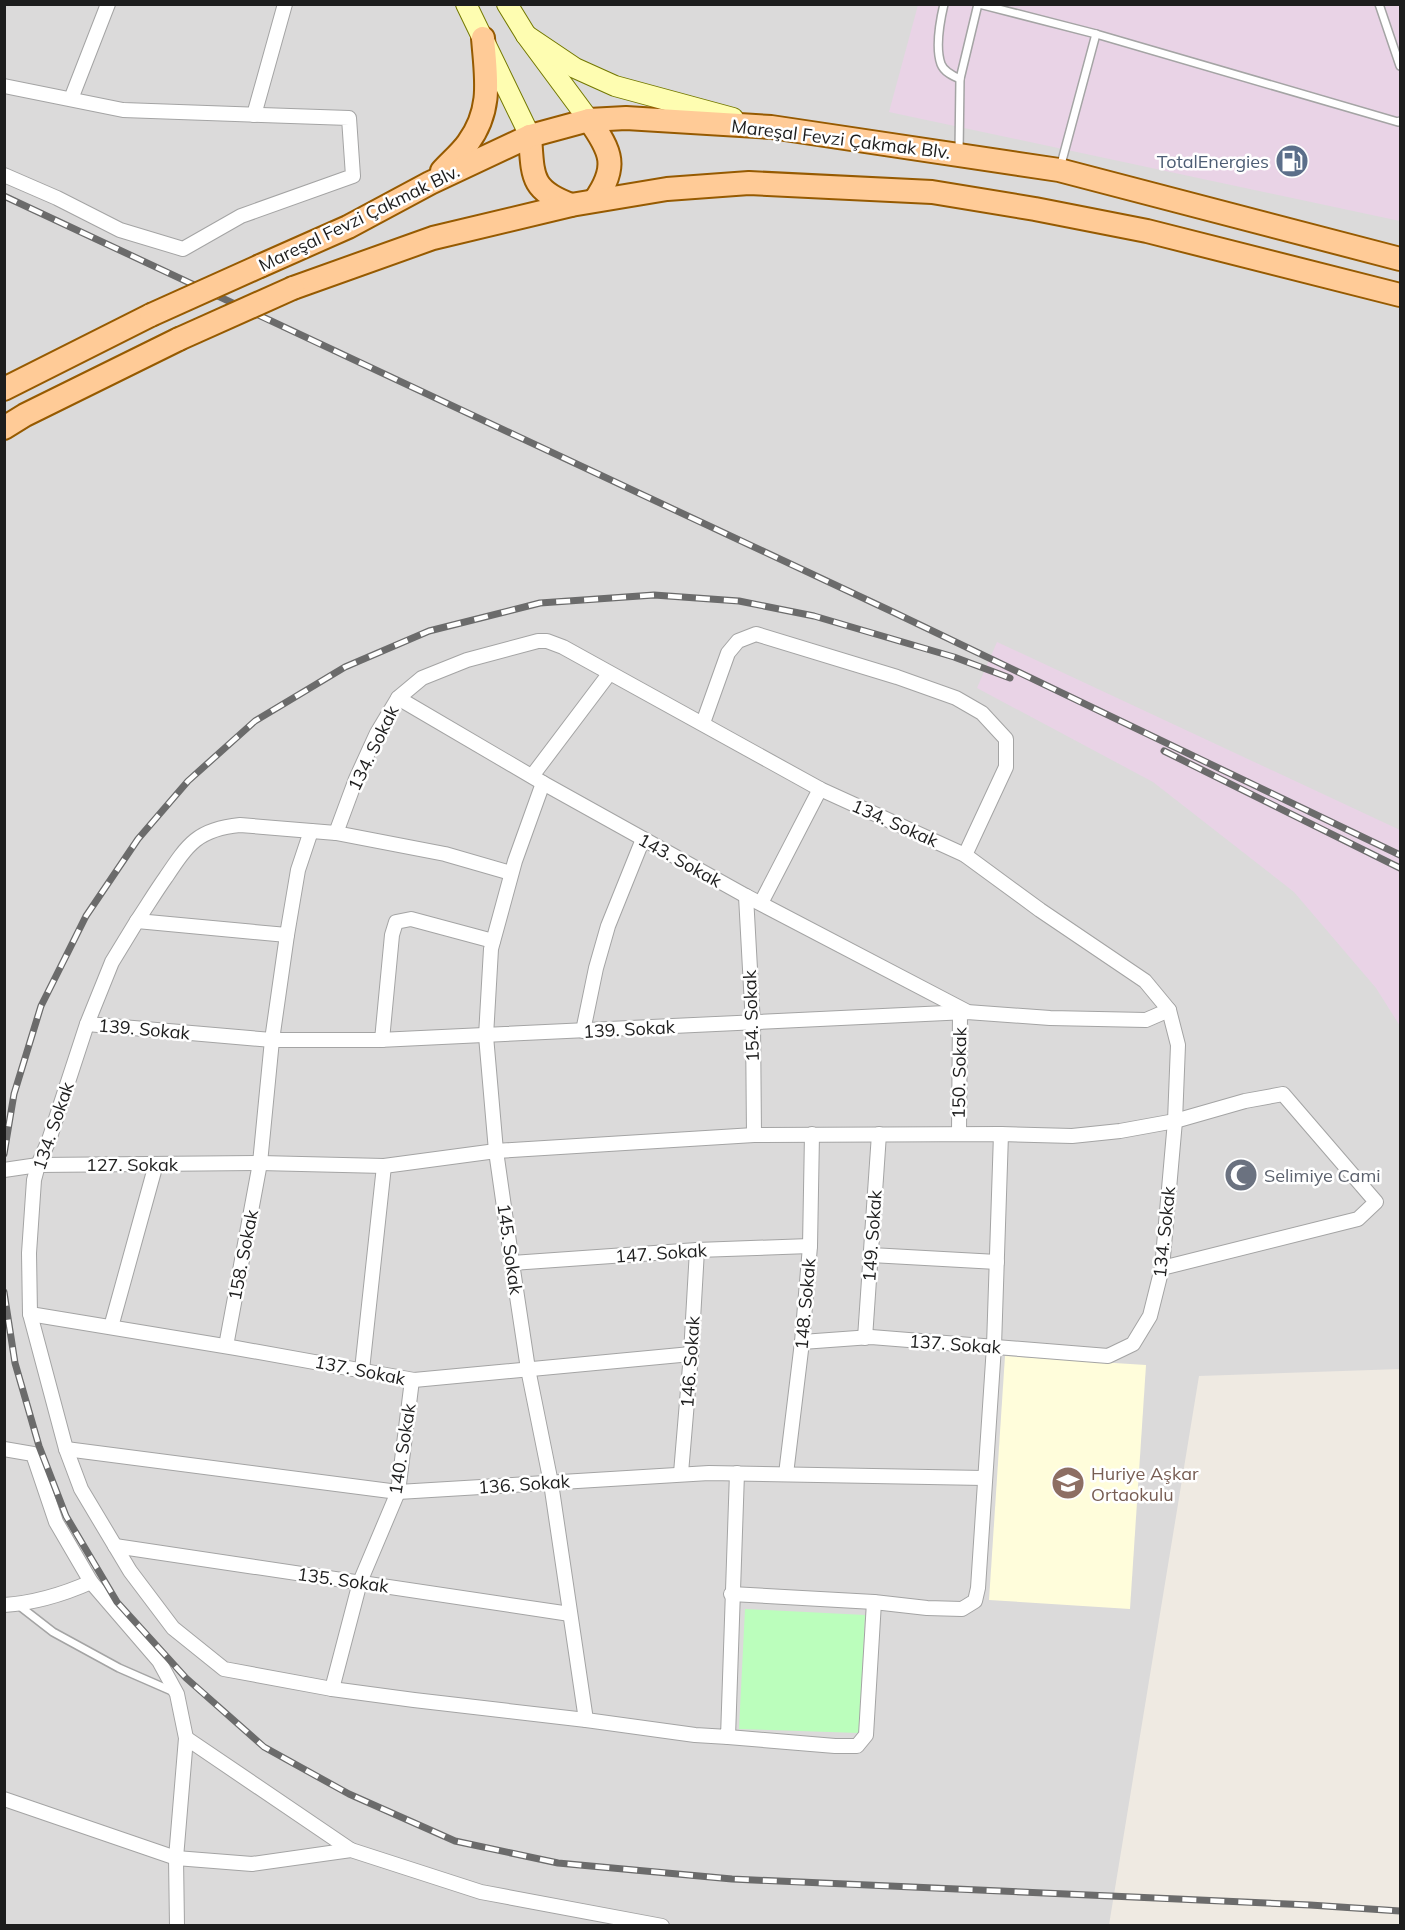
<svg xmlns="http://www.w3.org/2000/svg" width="1405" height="1930" viewBox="0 0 1405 1930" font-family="Mulish,sans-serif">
  <rect width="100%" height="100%" fill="#efeae2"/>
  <polygon fill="#dbdada" points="5,5 1400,5 1400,1130 1399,1131 1400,1143 1400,1369 1199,1376 1109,1925 5,1926"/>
  <g fill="#e9d3e6">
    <polygon points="918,5 1400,5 1400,221 889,112"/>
    <polygon points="997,642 1400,830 1400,1026 1376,988 1294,892 1153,782 977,688"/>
  </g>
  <polygon fill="#fffddb" points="1005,1356 1146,1365 1130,1609 989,1600"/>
  <polygon fill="#bbfebc" points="745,1609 865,1615 859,1733 739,1729"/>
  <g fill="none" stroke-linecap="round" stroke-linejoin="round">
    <defs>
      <g id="service">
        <path d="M944,4C940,21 935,47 941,64C944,72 953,76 960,79"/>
        <polyline points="979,4 1096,34 1398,122 1400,121"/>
        <polyline points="1379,4 1400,66"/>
        <polyline points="959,152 960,79 978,4"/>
        <polyline points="1060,168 1096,34"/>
        <polyline points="17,1604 53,1632 119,1668 174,1692"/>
      </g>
      <g id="minor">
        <polyline points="4,86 123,110 349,118 353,176 241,216 183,249 120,230 57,198 4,175"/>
        <polyline points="71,99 108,4"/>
        <polyline points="254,115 285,4"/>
        <polyline points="398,698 543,783 746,896 966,1011"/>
        <polyline points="703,723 728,653 738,641 756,634 897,677 956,698 982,713 1006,739 1006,767 965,855"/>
        <polyline points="532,776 609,674"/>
        <polyline points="543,783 515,861 491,949 486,1036 496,1151 512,1263 528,1369 551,1483 586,1720"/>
        <polyline points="311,831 298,870 287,935 137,921 112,962 87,1024 49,1140 38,1165 34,1180 29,1253 30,1314 66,1449 81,1489 130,1571 173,1628 224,1669 332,1689 414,1700 586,1720 695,1735 728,1737 737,1473"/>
        <polyline points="336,833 356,779 377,733 398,698 422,678 467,660 538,641 547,641 563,647 820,789 965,855 1040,910 1145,981 1169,1010 1178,1045 1175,1121 1162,1268 1150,1316 1133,1344 1108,1356 871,1337 802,1342"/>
        <polyline points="746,896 753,1024 754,1135"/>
        <polyline points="761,903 820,789"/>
        <path d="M137,921C147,906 156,891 166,877C188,844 198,829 240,825L336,833L445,854L511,873"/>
        <polyline points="87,1024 272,1040 379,1040 967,1012 1050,1018 1146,1020 1169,1010"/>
        <polyline points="583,1031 596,968 608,926 643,839"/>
        <polyline points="382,1040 392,935 396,922 411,919 493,941"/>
        <polyline points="959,1134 960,1013"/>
        <polyline points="4,1170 38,1165 260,1163 384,1166 496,1151 754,1135 1001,1134 1072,1136 1120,1131 1175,1121 1245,1101 1283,1094 1376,1202 1358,1219 1162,1268"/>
        <polyline points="871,1255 997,1262"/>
        <polyline points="512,1263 697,1250 810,1246"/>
        <polyline points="30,1314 236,1348 414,1380 691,1354"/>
        <polyline points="111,1327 156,1164"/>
        <polyline points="865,1338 879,1134"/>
        <polyline points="226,1346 260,1163 272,1040 287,935"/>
        <polyline points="362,1370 384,1166"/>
        <path d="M4,1449L33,1454L56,1522L91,1582C64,1594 34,1603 4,1605"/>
        <polyline points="66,1449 398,1492 709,1473 984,1478"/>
        <polyline points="681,1473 691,1354 697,1250"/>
        <polyline points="786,1474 802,1342 810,1246 812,1134"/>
        <polyline points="115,1546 570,1614"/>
        <polyline points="91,1582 159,1661 177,1694 186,1738 176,1858 177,1926"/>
        <polyline points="731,1594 874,1602 927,1608 962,1609 975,1601 978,1588 994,1346 1001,1134"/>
        <polyline points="332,1689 360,1582 398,1492 412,1380"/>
        <polyline points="728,1737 835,1746 857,1746 866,1735 874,1602"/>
        <polyline points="186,1738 351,1850"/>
        <polyline points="4,1799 176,1858 252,1864 351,1850 481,1892 662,1926"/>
      </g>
      <g id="secondary">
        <polyline points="466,4 530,136"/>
        <polyline points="507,4 526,35 589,120"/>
        <polyline points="526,35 575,68 615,86 733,118"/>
      </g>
      <g id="primary">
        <path d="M589,120C612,152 618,167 595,200"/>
        <path d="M530,136C533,176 530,190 571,205"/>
        <path d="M442,171C450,162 461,153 468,143C493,109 486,77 483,38"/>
        <polyline points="260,266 348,227 430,183 530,136 589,120 626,118 771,127 1059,170 1400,259"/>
        <polyline points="293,288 433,238 571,205 667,189 749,183 932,192 1035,209 1147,231 1400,295"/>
        <polyline points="4,389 151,315"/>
        <polyline points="4,428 25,415 179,339"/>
      </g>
    </defs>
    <use href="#service" stroke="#a4a4a4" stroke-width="10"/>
    <use href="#minor" stroke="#a4a4a4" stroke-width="16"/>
    <use href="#secondary" stroke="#737800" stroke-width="22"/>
    <use href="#primary" stroke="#965a00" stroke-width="26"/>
    <use href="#service" stroke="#fff" stroke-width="7"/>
    <use href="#minor" stroke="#fff" stroke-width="14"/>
    <use href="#secondary" stroke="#fefdb1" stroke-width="20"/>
    <use href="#primary" stroke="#ffcb97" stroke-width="22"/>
    <defs>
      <g id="rail">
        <polyline points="4,196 893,612 1400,855"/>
        <polyline points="1164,751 1400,868"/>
        <polyline points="4,1154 14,1094 41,1006 86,916 138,839 188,781 255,721 345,667 429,631 540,603 654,595 739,601 814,616 954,657 1010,678"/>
        <polyline points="4,1292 15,1363 39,1446 66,1516 117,1602 186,1678 264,1747 349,1794 455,1841 558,1863 732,1879 1310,1905 1400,1911"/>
      </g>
    </defs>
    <use href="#rail" stroke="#6b6b6b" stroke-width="7"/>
    <use href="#rail" stroke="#fff" stroke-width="4.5" stroke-dasharray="14" stroke-linecap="butt"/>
    <defs>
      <g id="primary-bridge">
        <polyline points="151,315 260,266"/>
        <polyline points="179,339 293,288"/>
      </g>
    </defs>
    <use href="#primary-bridge" stroke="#965a00" stroke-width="26" stroke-linecap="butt"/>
    <use href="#primary-bridge" stroke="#ffcb97" stroke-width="22"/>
  </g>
  <defs>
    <symbol id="fuel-disc" viewBox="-11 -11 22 22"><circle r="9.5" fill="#5c6f8a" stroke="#fff"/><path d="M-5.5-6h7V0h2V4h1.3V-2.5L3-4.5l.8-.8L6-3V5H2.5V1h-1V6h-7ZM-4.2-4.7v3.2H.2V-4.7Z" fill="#fff"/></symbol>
    <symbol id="mosque-disc" viewBox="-11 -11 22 22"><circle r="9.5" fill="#6b7280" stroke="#fff"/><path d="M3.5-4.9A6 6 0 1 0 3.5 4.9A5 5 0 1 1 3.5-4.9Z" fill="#fff"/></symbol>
    <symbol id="school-disc" viewBox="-11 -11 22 22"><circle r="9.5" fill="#8d6e63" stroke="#fff"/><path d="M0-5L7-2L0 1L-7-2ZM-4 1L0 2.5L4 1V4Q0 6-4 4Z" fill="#fff"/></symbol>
  </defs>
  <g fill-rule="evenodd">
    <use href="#fuel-disc" x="1273" y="142" width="38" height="38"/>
    <use href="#mosque-disc" x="1222" y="1156" width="38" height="38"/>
    <use href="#school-disc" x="1049" y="1464" width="38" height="38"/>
  </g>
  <g text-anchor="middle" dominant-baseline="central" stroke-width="5" stroke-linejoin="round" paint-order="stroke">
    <g font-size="18" fill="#1d1d1d" stroke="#fff">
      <text transform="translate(841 139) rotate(7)">Mareşal Fevzi Çakmak Blv.</text>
      <text transform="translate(359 218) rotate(-26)">Mareşal Fevzi Çakmak Blv.</text>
      <text transform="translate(373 748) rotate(-64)">134. Sokak</text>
      <text transform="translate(895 823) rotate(24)">134. Sokak</text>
      <text transform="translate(680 860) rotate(29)">143. Sokak</text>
      <text transform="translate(751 1016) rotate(-92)">154. Sokak</text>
      <text transform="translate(144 1029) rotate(5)">139. Sokak</text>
      <text transform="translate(629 1029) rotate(-3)">139. Sokak</text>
      <text transform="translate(959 1073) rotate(-89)">150. Sokak</text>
      <text transform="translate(53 1126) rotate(-71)">134. Sokak</text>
      <text x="132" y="1164">127. Sokak</text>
      <text transform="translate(1164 1232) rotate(-84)">134. Sokak</text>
      <text transform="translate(872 1236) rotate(-86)">149. Sokak</text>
      <text transform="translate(510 1249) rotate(82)">145. Sokak</text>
      <text transform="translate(661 1253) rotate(-4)">147. Sokak</text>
      <text transform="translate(243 1255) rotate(-79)">158. Sokak</text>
      <text transform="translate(805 1304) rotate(-85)">148. Sokak</text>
      <text transform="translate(955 1344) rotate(4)">137. Sokak</text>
      <text transform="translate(690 1362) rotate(-86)">146. Sokak</text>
      <text transform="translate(360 1370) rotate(11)">137. Sokak</text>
      <text transform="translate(402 1449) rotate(-81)">140. Sokak</text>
      <text transform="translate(524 1484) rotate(-4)">136. Sokak</text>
      <text transform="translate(343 1580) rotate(8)">135. Sokak</text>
    </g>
    <g font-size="18" fill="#4e5e75" stroke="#fff" text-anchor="end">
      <text x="1269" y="161">TotalEnergies</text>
    </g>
    <g font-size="18" fill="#5b616d" stroke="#fff" text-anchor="start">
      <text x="1264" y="1175">Selimiye Cami</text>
    </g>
    <g font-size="18" fill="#785e54" stroke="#fff" text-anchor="start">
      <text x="1091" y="1473">Huriye Aşkar<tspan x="1091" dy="21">Ortaokulu</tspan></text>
    </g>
  </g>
  <rect width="1405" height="1930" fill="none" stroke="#1d1d1d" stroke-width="12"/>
</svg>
